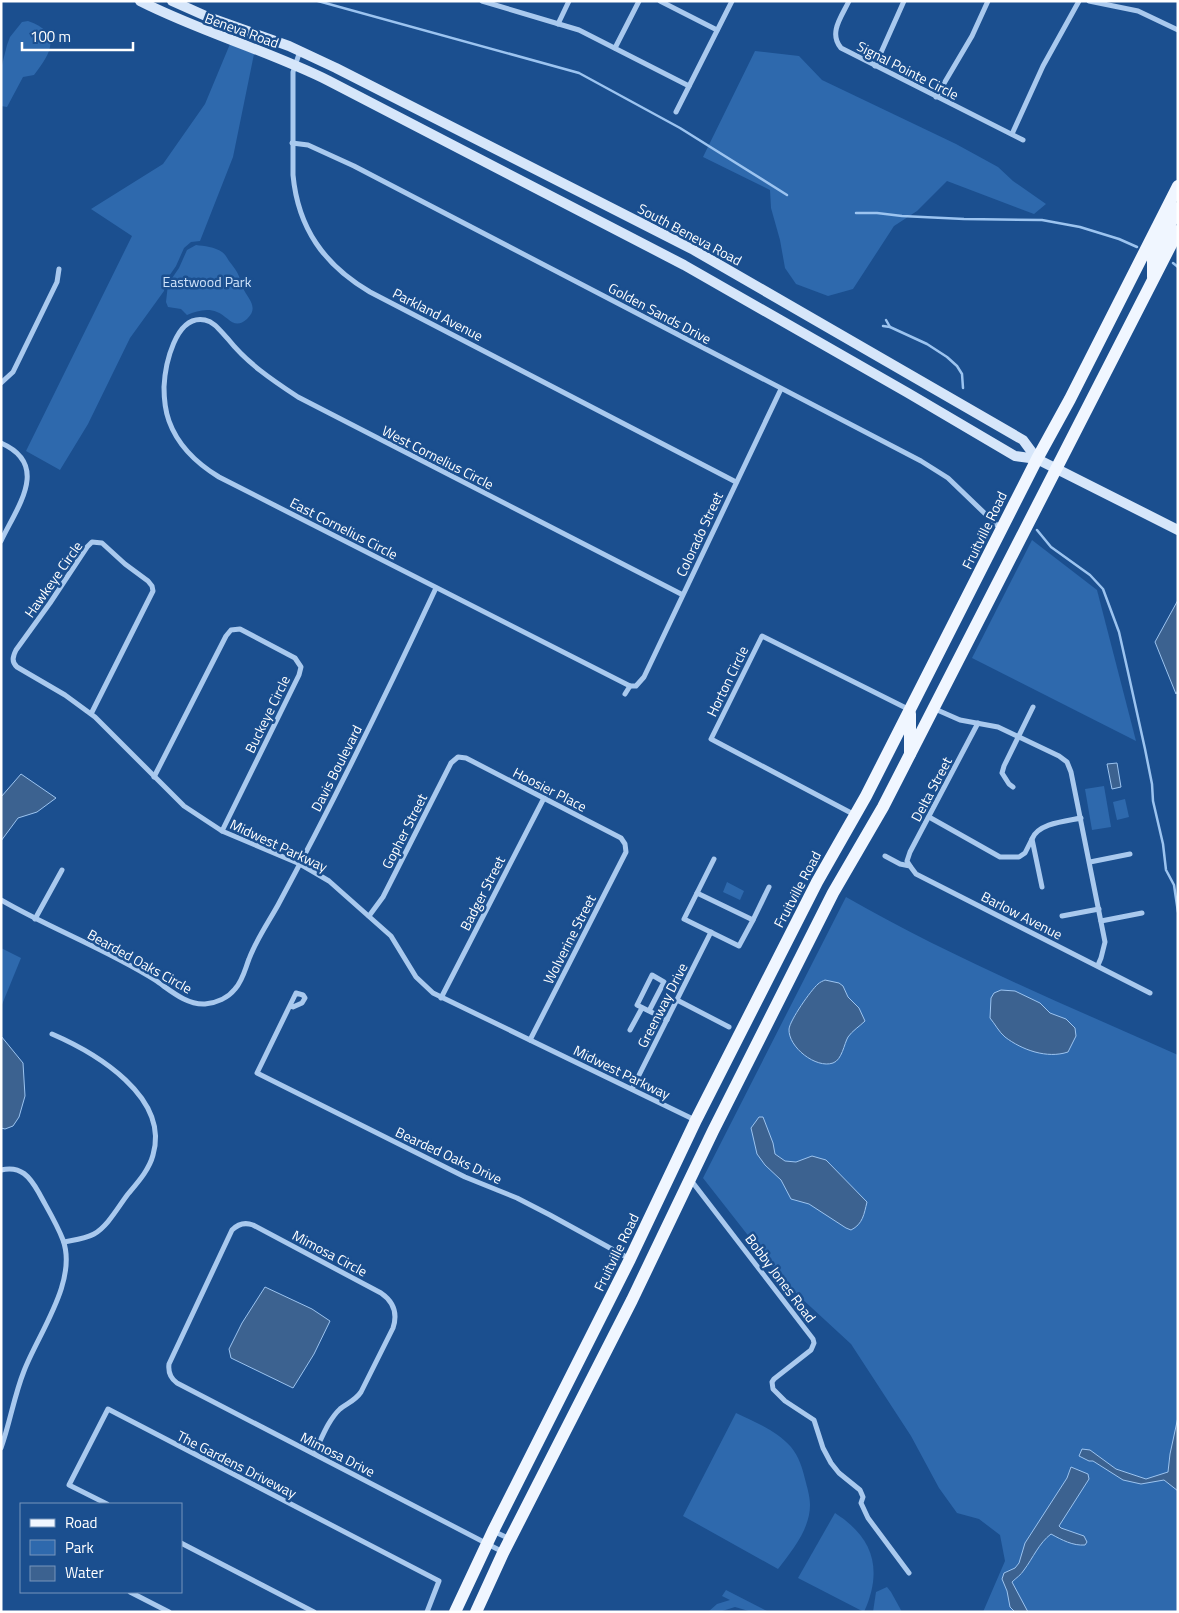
<svg xmlns="http://www.w3.org/2000/svg" width="1179" height="1613" viewBox="0 0 1179 1613" font-family="'Titillium Web',sans-serif">
  <rect width="100%" height="100%" fill="#1b4f8f"/>
  <g fill="#2e69ad">
    <path d="M28,21C62,33 52,52 34,75L23,77L7,107L1,106V69L7,45L10,37L22,22Z"/>
    <polygon points="230,44 254,54 233,157 200,241 191,242 184,248 176,266 165,282 164,291 130,338 88,424 60,470 26,451 132,236 91,209 163,164 205,104"/>
    <polygon points="755,51 799,56 822,80 956,144 998,167 1013,181 1046,204 1034,214 947,181 917,211 894,226 853,289 828,296 796,284 785,268 780,240 771,208 770,190 703,157"/>
    <path d="M196,245C204,246 215,247 222,252C226,255 227,258 229,261C239,274 238,273 243,288C247,298 260,307 247,319C234,331 228,316 217,312C207,308 197,311 187,315L181,309L168,307L166,302L168,284L179,268L187,250Z"/>
    <polygon points="1032,540 1097,590 1136,741 972,658"/>
    <polygon points="1104,786 1111,827 1092,830 1085,789"/>
    <polygon points="1125,799 1129,817 1117,820 1113,802"/>
    <polygon points="727,882 744,891 740,900 723,892"/>
    <path d="M846,897C952,958 1066,1005 1178,1055V1612H983L1005,1561L1000,1535L979,1519L957,1513L939,1488L911,1436L851,1344L787,1285L703,1178Z"/>
    <polygon points="1,948 21,958 1,1007"/>
    <path d="M736,1413C755,1422 777,1431 791,1447C799,1457 802,1467 805,1479C807,1487 810,1496 810,1505C810,1529 792,1551 778,1569L683,1516Z"/>
    <path d="M835,1513C874,1538 883,1570 864,1612L798,1578Z"/>
    <polygon points="887,1587 891,1592 902,1612 873,1612 876,1592"/>
    <polygon points="726,1590 769,1612 752,1612 735,1607 719,1612 708,1612 717,1604 730,1600 722,1596"/>
  </g>
  <g fill="#3c6290" stroke="#9cc4f0">
    <polygon points="1178,600 1178,690 1176,694 1155,642"/>
    <polygon points="1117,763 1121,787 1112,789 1107,764"/>
    <polygon points="21,774 56,798 37,812 18,818 1,841 1,797"/>
    <path d="M825,980L839,983L843,986L848,997L859,1008L865,1021C860,1026 852,1031 848,1037C844,1044 842,1060 833,1063C816,1069 788,1047 789,1029C790,1020 811,990 818,984C820,982 823,981 825,980Z"/>
    <path d="M1001,990L1015,991L1040,1003L1050,1013L1066,1019L1075,1028L1076,1036L1068,1052C1047,1059 1022,1050 1005,1037C999,1032 995,1024 990,1018L991,998L994,993Z"/>
    <polygon points="1,1036 23,1063 25,1096 19,1117 13,1126 5,1129 1,1128"/>
    <path d="M759,1117H763L773,1143L775,1154L785,1161L796,1162L812,1156L826,1160L867,1202C864,1214 863,1224 851,1230L846,1228L809,1204L791,1199L781,1180L765,1165L757,1154L751,1128Z"/>
    <polygon points="265,1287 312,1309 330,1321 314,1354 293,1388 231,1358 229,1349 242,1323"/>
    <polygon points="1178,1417 1178,1491 1164,1480 1141,1484 1123,1480 1093,1461 1089,1461 1079,1456 1082,1449 1090,1450 1116,1469 1146,1479 1168,1472 1170,1454"/>
    <path d="M1071,1467L1088,1474L1089,1479L1059,1526L1061,1528L1084,1536L1087,1542L1085,1545C1073,1546 1062,1540 1051,1534C1039,1543 1033,1558 1024,1570C1021,1575 1016,1578 1012,1582L1028,1612H1015L1010,1607L1007,1591L1002,1579L1004,1573L1015,1568L1019,1563L1025,1543L1067,1478Z"/>
  </g>
  <g fill="none" stroke-linecap="round" stroke-linejoin="round">
    <g stroke="#9cc4f0" stroke-width="2.5">
      <polyline points="318,1 579,73 680,128 787,195"/>
      <polyline points="856,213 877,213 902,216 964,219 1042,220 1080,227 1119,239 1137,247"/>
      <polyline points="1173,263 1178,267"/>
      <polyline points="886,320 890,327"/>
      <polyline points="883,326 890,327 927,344 947,357 957,366 962,374 963,388"/>
      <polyline points="1037,530 1051,547 1090,575 1103,589 1119,632 1128,672 1145,749 1152,784 1153,801 1163,844 1166,870 1174,885 1178,912"/>
    </g>
    <g stroke="#a9c9ee" stroke-width="5">
      <polyline points="482,1 579,30 689,86"/>
      <polyline points="660,1 717,30"/>
      <path d="M849,1C842,16 828,33 841,48L1023,140"/>
      <polyline points="1089,1 1138,11 1178,30"/>
      <polyline points="558,24 569,1"/>
      <polyline points="615,48 639,1"/>
      <path d="M300,51L293,72V175C298,228 324,265 370,292L736,482"/>
      <polyline points="875,66 904,1"/>
      <polyline points="936,97 972,36 988,1"/>
      <polyline points="676,112 732,1"/>
      <polyline points="1012,134 1043,66 1079,1"/>
      <polyline points="292,143 308,145 354,166 921,461 948,478 1001,529"/>
      <polyline points="1,383 13,372 57,282 59,269"/>
      <path d="M1,443C51,465 17,507 1,541"/>
      <path d="M683,595L298,397C272,380 247,363 228,339C221,332 215,322 205,320C175,314 165,366 164,387C164,399 165,410 169,421C178,446 196,463 219,477L630,686H636L644,677L781,389"/>
      <polyline points="625,694 630,686"/>
      <polyline points="935,709 960,720 998,727 1059,756 1067,762 1071,772 1105,942 1101,958 1098,965"/>
      <path d="M91,714L153,591L152,586L148,581L125,564L102,543L92,542L87,547L50,603L16,650C13,656 11,662 17,667L65,695L95,717L184,806L222,831L300,864L329,881L391,936L416,977L433,993L695,1120"/>
      <polyline points="154,777 226,636 231,630 240,629 295,658 301,667 299,675 222,831"/>
      <polyline points="1013,787 1009,784 1002,773 1004,766 1033,707"/>
      <polyline points="855,815 711,739 762,636 910,710"/>
      <polyline points="929,817 1000,857 1019,857 1025,853 1032,839"/>
      <polyline points="885,856 900,864 910,866 916,874 1150,993"/>
      <polyline points="1090,862 1130,854"/>
      <polyline points="910,866 907,861 910,852 978,723"/>
      <path d="M1042,887L1032,839C1038,823 1067,821 1081,818"/>
      <polygon points="697,893 753,920 739,946 684,919"/>
      <polyline points="697,893 714,859"/>
      <path d="M1,900C51,929 106,949 155,980C170,990 186,1005 205,1004C216,1003 228,998 235,989C243,980 245,969 249,959C256,940 268,923 278,905C334,801 386,695 436,588"/>
      <polyline points="369,916 383,897 451,763 458,757 466,758 621,838 625,844 626,852 530,1040"/>
      <polyline points="1062,916 1099,909"/>
      <polyline points="35,919 62,870"/>
      <polyline points="753,920 769,887"/>
      <polyline points="1101,921 1142,913"/>
      <polyline points="441,998 544,798"/>
      <polyline points="677,1000 729,1027"/>
      <polyline points="290,1006 293,1007 302,1003 305,998 303,995 296,993 257,1073 465,1177 517,1198 550,1215 630,1259"/>
      <polyline points="649,1011 664,982 652,975 637,1005 667,1020"/>
      <polyline points="630,1030 642,1008"/>
      <path d="M52,1034C96,1053 170,1097 153,1155C149,1170 138,1182 128,1194C118,1207 108,1226 94,1234C85,1239 74,1240 64,1242"/>
      <polyline points="632,1089 711,932"/>
      <path d="M1,1170C21,1165 30,1177 39,1193C47,1208 57,1224 63,1240C78,1281 38,1334 24,1371C14,1396 10,1423 1,1448"/>
      <polyline points="690,1179 813,1339 814,1343 811,1350 774,1379 772,1382 773,1389 785,1401 814,1420 823,1448 831,1463 839,1473 860,1490 863,1497 861,1503 868,1518 909,1573"/>
      <path d="M314,1454C321,1440 328,1420 340,1409C347,1403 355,1401 361,1392L393,1328C398,1313 394,1302 381,1293L253,1225C245,1222 238,1224 232,1230L169,1364C168,1372 170,1378 177,1383L503,1552"/>
      <polyline points="107,1504 69,1485 108,1409 439,1581 427,1612"/>
      <polyline points="493,1531 510,1539"/>
      <polyline points="181,1543 314,1612"/>
      <polyline points="130,1592 169,1612"/>
    </g>
    <g stroke="#d6e6fa" stroke-width="10">
      <path d="M140,1C201,32 267,50 329,81L684,265L908,393L1015,456L1037,459L1178,530"/>
      <polyline points="172,1 208,17 289,46 336,68 692,249 1023,440 1037,459"/>
    </g>
    <g stroke="#f0f6ff" stroke-width="12">
      <polyline points="1153,277 1153,259 1178,208"/>
      <polyline points="910,754 910,714"/>
      <polyline points="455,1612 493,1531 630,1259 696,1120 817,882 866,796 1037,459 1070,399 1178,186"/>
      <polyline points="476,1612 503,1553 632,1300 713,1131 833,893 883,807 1178,231"/>
    </g>
  </g>
  <g text-anchor="middle" dominant-baseline="central" stroke-width="5" stroke-linejoin="round" paint-order="stroke">
    <g font-size="14" fill="#fff" stroke="#1b4f8f">
      <text transform="translate(242 30) rotate(20)">Beneva Road</text>
      <text transform="translate(908 70) rotate(27)">Signal Pointe Circle</text>
      <text transform="translate(690 234) rotate(28)">South Beneva Road</text>
      <text transform="translate(660 313) rotate(28)">Golden Sands Drive</text>
      <text transform="translate(438 314) rotate(27)">Parkland Avenue</text>
      <text transform="translate(438 457) rotate(27)">West Cornelius Circle</text>
      <text transform="translate(344 528) rotate(27)">East Cornelius Circle</text>
      <text transform="translate(984 530) rotate(-64)">Fruitville Road</text>
      <text transform="translate(699 534) rotate(-65)">Colorado Street</text>
      <text transform="translate(53 579) rotate(-55)">Hawkeye Circle</text>
      <text transform="translate(727 681) rotate(-64)">Horton Circle</text>
      <text transform="translate(267 714) rotate(-64)">Buckeye Circle</text>
      <text transform="translate(336 768) rotate(-63)">Davis Boulevard</text>
      <text transform="translate(550 789) rotate(27)">Hoosier Place</text>
      <text transform="translate(931 789) rotate(-62)">Delta Street</text>
      <text transform="translate(404 831) rotate(-63)">Gopher Street</text>
      <text transform="translate(279 845) rotate(25)">Midwest Parkway</text>
      <text transform="translate(797 889) rotate(-62)">Fruitville Road</text>
      <text transform="translate(482 893) rotate(-63)">Badger Street</text>
      <text transform="translate(1022 915) rotate(27)">Barlow Avenue</text>
      <text transform="translate(569 939) rotate(-63)">Wolverine Street</text>
      <text transform="translate(140 961) rotate(29)">Bearded Oaks Circle</text>
      <text transform="translate(662 1005) rotate(-63)">Greenway Drive</text>
      <text transform="translate(622 1072) rotate(26)">Midwest Parkway</text>
      <text transform="translate(449 1155) rotate(25)">Bearded Oaks Drive</text>
      <text transform="translate(616 1252) rotate(-64)">Fruitville Road</text>
      <text transform="translate(330 1253) rotate(28)">Mimosa Circle</text>
      <text transform="translate(781 1278) rotate(53)">Bobby Jones Road</text>
      <text transform="translate(338 1454) rotate(27)">Mimosa Drive</text>
      <text transform="translate(237 1464) rotate(27)">The Gardens Driveway</text>
    </g>
    <g font-size="14" fill="#cfe3fa" stroke="#1b4f8f">
      <text x="207" y="281">Eastwood Park</text>
    </g>
  </g>
  <rect width="1179" height="1613" fill="none" stroke="#ffffff" stroke-width="5"/>
  <rect x="20" y="1503" width="162" height="90" fill="#1b4f8f" stroke="#7695bc"/>
  <rect x="30" y="1519" width="25" height="8" fill="#f0f6ff" stroke="#7695bc"/>
  <text x="65" y="1528" font-size="15" fill="#ffffff">Road</text>
  <rect x="30" y="1540" width="25" height="15" fill="#2e69ad" stroke="#7695bc"/>
  <text x="65" y="1553" font-size="15" fill="#ffffff">Park</text>
  <rect x="30" y="1566" width="25" height="15" fill="#3c6290" stroke="#7695bc"/>
  <text x="65" y="1578" font-size="15" fill="#ffffff">Water</text>
  <path d="M22 42v8h111v-8" fill="none" stroke="#ffffff" stroke-width="2.5"/>
  <text x="30" y="42" font-size="15" fill="#ffffff" stroke="#1b4f8f" stroke-width="4" paint-order="stroke">100 m</text>
</svg>
